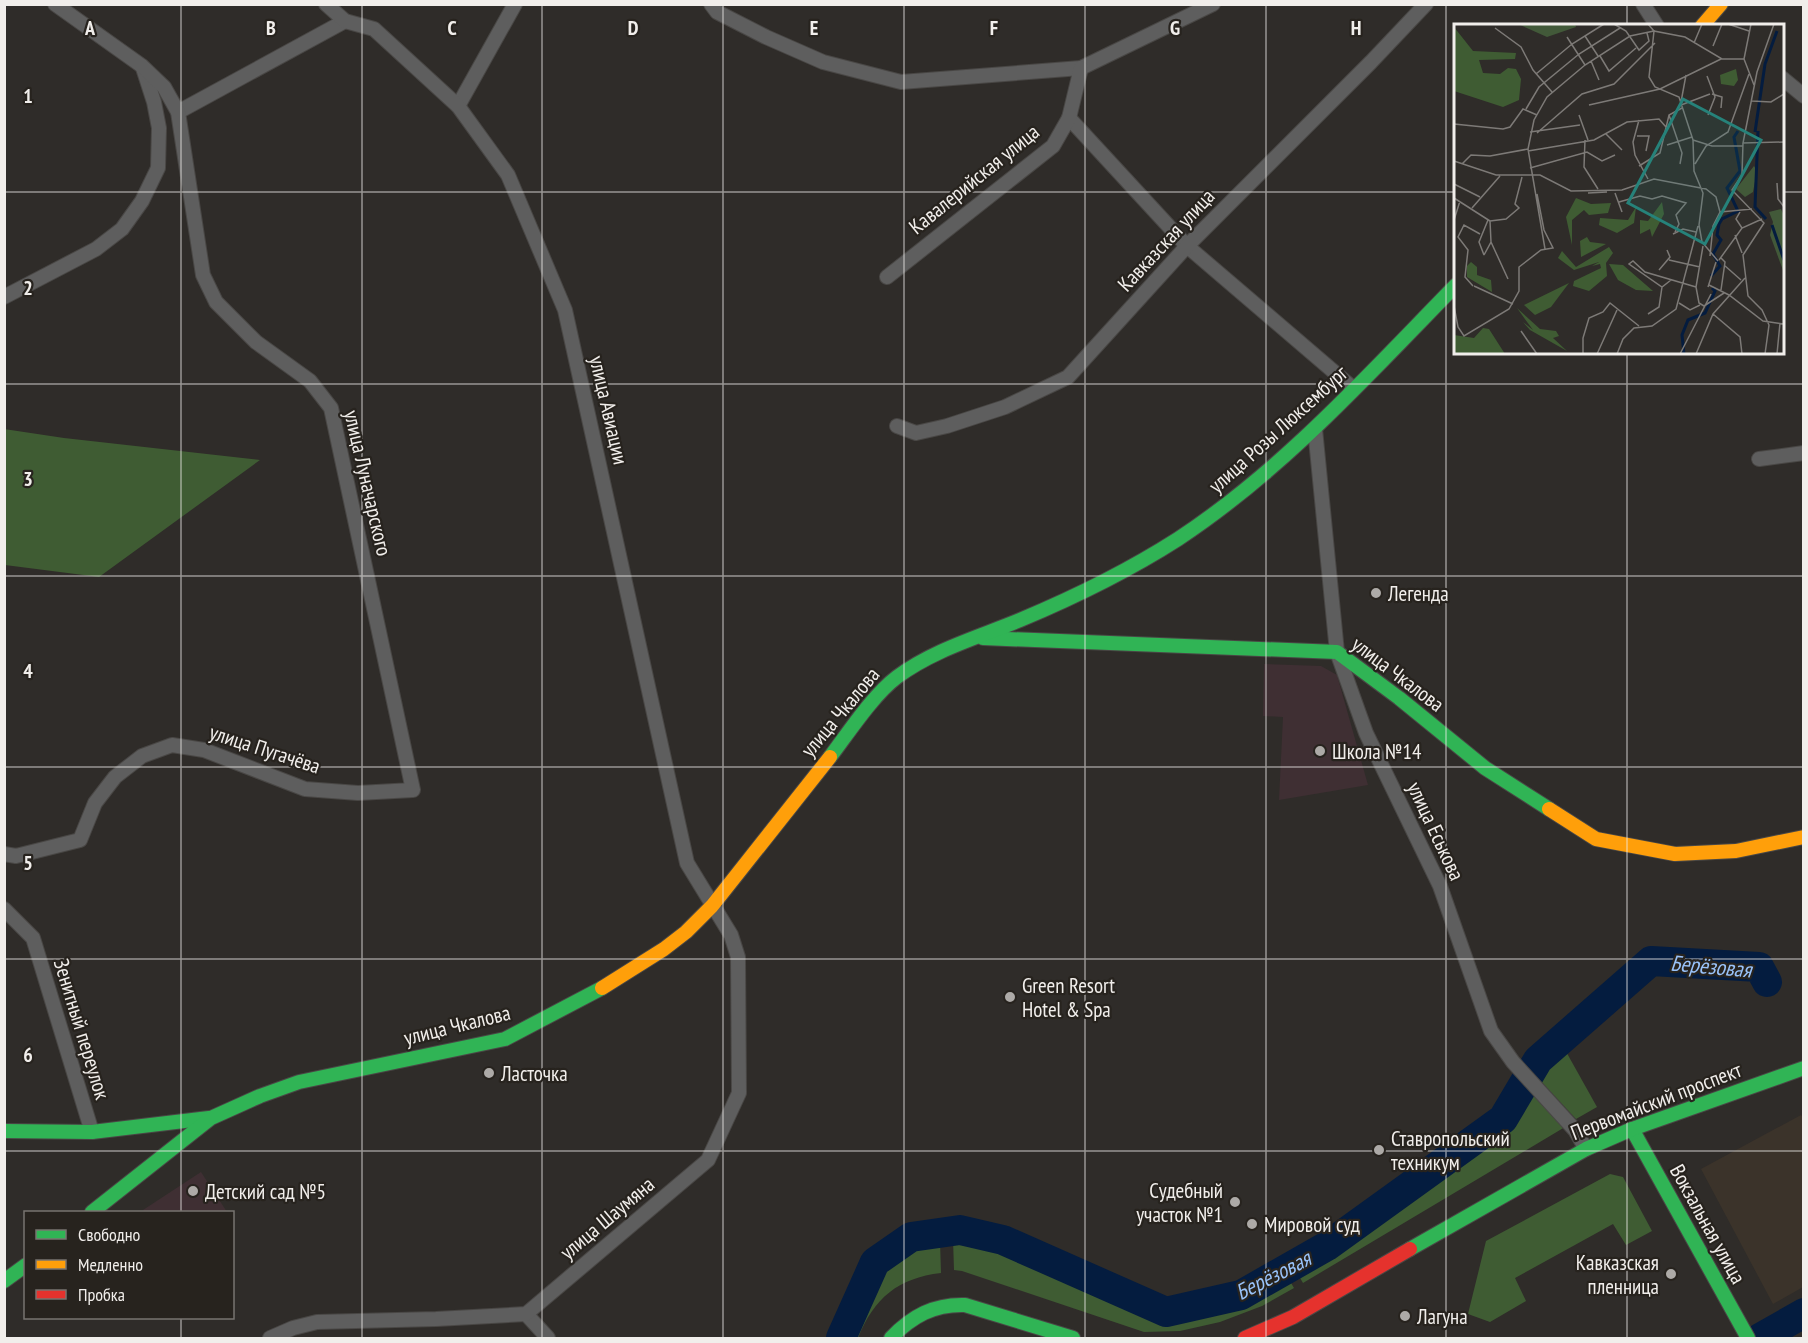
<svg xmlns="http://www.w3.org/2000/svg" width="1808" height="1343" viewBox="0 0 1808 1343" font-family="'PT Sans Narrow',sans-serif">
  <rect width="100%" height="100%" fill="#2f2c29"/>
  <polygon fill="#3b332a" points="1801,1115 1804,1119 1803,1287 1773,1304 1701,1169"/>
  <g fill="#3f2f33">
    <polygon points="1264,664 1321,666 1337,675 1368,785 1279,800 1283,717 1263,716"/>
    <polygon points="201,1172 227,1212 145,1212 143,1210"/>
  </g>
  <g fill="#3f5c33">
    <polygon points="4,429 64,438 260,460 99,577 5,565"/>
    <polygon points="1564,1048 1597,1107 1576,1119 1537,1077 1543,1066"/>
    <polygon points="1529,1087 1565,1127 1303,1283 1296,1271 1331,1251 1506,1124"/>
    <polygon points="1610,1174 1623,1177 1652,1231 1626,1245 1613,1224 1515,1278 1526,1301 1490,1322 1468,1314 1486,1241"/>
    <polygon points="961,1238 1001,1247 1166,1316 1245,1300 1287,1276 1294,1288 1262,1306 1220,1322 1180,1331 1144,1332 962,1271 954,1270 953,1239"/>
    <path d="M940,1241L941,1273C898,1278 874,1298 858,1338H851L881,1268L913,1244Z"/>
  </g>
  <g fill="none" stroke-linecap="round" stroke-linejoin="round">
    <g stroke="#041c3f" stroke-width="30">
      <polyline points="841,1338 875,1262 911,1237 960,1230 1003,1240 1166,1312 1241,1295 1327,1246 1503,1119 1538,1060 1651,961 1759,967 1767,982"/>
      <polyline points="1760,1338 1804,1313"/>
    </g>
    <defs>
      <g id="street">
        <polyline points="711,4 717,12 766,37 823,62 901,82 1081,68 1213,4"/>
        <polyline points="1643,4 1657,26"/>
        <polyline points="1782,78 1804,96"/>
        <polyline points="458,106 515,4"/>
        <polyline points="178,112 345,21"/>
        <polyline points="1069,118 1187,246 1354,389"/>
        <polyline points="887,277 1053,146 1069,118 1081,68"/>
        <polyline points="4,297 96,249 122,229 142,201 158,168 159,128 154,102 143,68"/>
        <polyline points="897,426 916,433 947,426 1005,407 1068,377 1187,246 1371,62 1426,4"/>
        <polyline points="1315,429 1337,652 1366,733 1440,886 1491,1031 1513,1062 1575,1130 1586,1149"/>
        <polyline points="1759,459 1804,453"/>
        <polyline points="4,854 16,856 80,840 95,803 115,777 142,756 172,745 204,750 305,789 358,793 413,790 331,408 310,381 256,342 216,302 203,275 178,112 164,87 142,66 55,4"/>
        <polyline points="4,909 33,938 92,1132"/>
        <polyline points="526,1314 548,1338"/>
        <polyline points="270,1338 293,1328 317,1322 436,1319 526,1314 708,1160 739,1093 738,957 731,935 687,863 565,310 508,175 458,106 374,29 345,21 326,4"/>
      </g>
      <g id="fast">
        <polyline points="983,638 1337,652 1399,698 1485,768 1549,809"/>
        <path d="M830,757C849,732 873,695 897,677C933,650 979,637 1020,620C1075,597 1128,571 1178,539C1284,469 1368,375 1456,285"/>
        <polyline points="1632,1129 1748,1338"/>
        <polyline points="4,1131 92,1132 209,1118"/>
        <polyline points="92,1212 211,1118 260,1096 299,1082 505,1039 602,988"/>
        <polyline points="1410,1249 1586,1149 1632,1129 1804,1068"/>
        <polyline points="4,1281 26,1265"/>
        <path d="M891,1338C912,1316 934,1304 965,1305L1073,1338"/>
      </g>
      <g id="slow">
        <polyline points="1702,26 1721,4"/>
        <polyline points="1549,809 1596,839 1675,854 1736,851 1804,837"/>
        <polyline points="602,988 664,949 686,932 712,906 830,757"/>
      </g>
      <polyline id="jam" points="1245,1338 1293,1317 1410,1249"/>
    </defs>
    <use href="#street" stroke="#494745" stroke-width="16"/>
    <use href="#fast" stroke="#494745" stroke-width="16"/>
    <use href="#slow" stroke="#494745" stroke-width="16"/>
    <use href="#jam" stroke="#494745" stroke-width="16"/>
    <use href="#street" stroke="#5e5e5e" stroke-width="14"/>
    <use href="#fast" stroke="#30b455" stroke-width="14"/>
    <use href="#slow" stroke="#ff9f0a" stroke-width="14"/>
    <use href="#jam" stroke="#e5322d" stroke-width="14"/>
  </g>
  <path fill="none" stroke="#f1eeeb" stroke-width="1.5" stroke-opacity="0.55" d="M181,4V1212M362,4V1338M542,4V1338M723,4V1338M904,4V1338M1085,4V1338M1266,4V1338M1446,4V1338M1627,4V26M4,192H1456M1782,192H1804M1627,352V1338M4,384H1804M4,576H1804M4,767H1804M4,959H1804M4,1151H1804M181,1318V1338"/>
  <g fill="#adaaa7" stroke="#27231e" stroke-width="2">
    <circle cx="1376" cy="593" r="6"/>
    <circle cx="1320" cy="751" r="6"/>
    <circle cx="1010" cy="997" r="6"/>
    <circle cx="489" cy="1073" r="6"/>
    <circle cx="1379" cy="1150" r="6"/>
    <circle cx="193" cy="1191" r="6"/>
    <circle cx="1235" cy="1202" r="6"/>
    <circle cx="1252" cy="1224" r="6"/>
    <circle cx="1671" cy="1274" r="6"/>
    <circle cx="1405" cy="1316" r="6"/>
  </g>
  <g text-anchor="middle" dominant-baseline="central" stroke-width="4.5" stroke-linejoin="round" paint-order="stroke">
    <g font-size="21" fill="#f1eeeb" stroke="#27231e">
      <text transform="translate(974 179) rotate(-39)">Кавалерийская улица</text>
      <text transform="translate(1166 240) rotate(-47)">Кавказская улица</text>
      <text transform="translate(609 410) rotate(77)">улица Авиации</text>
      <text transform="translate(1278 429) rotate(-42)">улица Розы Люксембург</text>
      <text transform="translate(368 483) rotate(77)">улица Луначарского</text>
      <text transform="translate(1398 674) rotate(37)">улица Чкалова</text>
      <text transform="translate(840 712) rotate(-50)">улица Чкалова</text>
      <text transform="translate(265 749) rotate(18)">улица Пугачёва</text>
      <text transform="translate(1436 831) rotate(65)">улица Еськова</text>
      <text transform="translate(457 1025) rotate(-14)">улица Чкалова</text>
      <text transform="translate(82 1029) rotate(73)">Зенитный переулок</text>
      <text transform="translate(1656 1101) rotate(-21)">Первомайский проспект</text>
      <text transform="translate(607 1218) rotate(-40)">улица Шаумяна</text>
      <text transform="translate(1708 1224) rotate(61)">Вокзальная улица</text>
    </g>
    <g font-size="21" fill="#f1eeeb" stroke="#27231e" text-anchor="start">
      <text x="1388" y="593">Легенда</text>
      <text x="1332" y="751">Школа №14</text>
      <text x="1022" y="985">Green Resort<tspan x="1022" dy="24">Hotel &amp; Spa</tspan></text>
      <text x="501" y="1073">Ласточка</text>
      <text x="1391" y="1138">Ставропольский<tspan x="1391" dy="24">техникум</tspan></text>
      <text x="1223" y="1190" text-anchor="end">Судебный<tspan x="1223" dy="24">участок №1</tspan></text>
      <text x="205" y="1191">Детский сад №5</text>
      <text x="1264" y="1224">Мировой суд</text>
      <text x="1659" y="1262" text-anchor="end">Кавказская<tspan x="1659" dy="24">пленница</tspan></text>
      <text x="1417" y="1316">Лагуна</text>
    </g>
    <g font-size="22" font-style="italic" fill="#99c3fa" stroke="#27231e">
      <text transform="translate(1711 966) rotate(5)">Берёзовая</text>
      <text transform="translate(1273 1275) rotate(-27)">Берёзовая</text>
    </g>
  </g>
  <g transform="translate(1454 24)">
    <rect width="330" height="330" fill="#2f2c29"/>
    <path d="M64,0H121L122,3L93,13ZM300,142L303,147L299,168L291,173L282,165ZM327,185L330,192V249L316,211L319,198L315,188Z" fill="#425939"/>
    <path d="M0,3L19,27L62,29L61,35L25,36L29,49L46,50L54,44L62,45L67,55L65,76L49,83L0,67ZM282,45L284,56L280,62L267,60L266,51ZM122,174L137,180L157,179L154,189L135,191L130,186L118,196V221L112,193ZM208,178L210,190L198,213L196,205L186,210V196L194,197ZM182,183L180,199L163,209L145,201L146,194L174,196ZM133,213L136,218L152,220L127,233L126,217ZM155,223L159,229L152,239L153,252L135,267L119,262L120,257L147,244L146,240L138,242L145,238L120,246L104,234L108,227L122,243ZM17,238L23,243V251L37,256L38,268L13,253V242ZM155,240L169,241L199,267L182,266L164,256ZM115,259L97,283L81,291L70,281ZM63,284L86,305L102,307L105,312L99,314L113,327L76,306L69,298L79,306ZM29,304L35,305L51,330H0V311L20,314Z" fill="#3f5c33"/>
    <path fill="none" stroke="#041c3f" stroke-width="3" d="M304,107L301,183L312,195M301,108L311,40L323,7M318,201L330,236M257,252L266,242L259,230L267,216L263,211L265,200L268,195L284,187L273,164L286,147L280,113L284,107M230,330L228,311L234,296L251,289L261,267L258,264"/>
    <path fill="none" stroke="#7d7a77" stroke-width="1.5" d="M160,0L172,7L185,26L195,17L193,9M194,0L200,7L231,13L268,35H290M274,0L295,7M297,0L290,35L300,61M320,0L303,48L289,119L330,118M41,4L67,23L79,46L98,68M131,12L144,32M113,13L131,41M240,19L248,0M259,22L268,0M146,32L155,47L182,24M137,37L145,56M82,50L118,20L150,0M253,52L261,73L254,91M258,70L268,73L267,84M298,77L317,78L330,70M227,78L232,51M135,81L206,65L267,35M227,81L256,70M72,85L85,63L125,30L166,4M125,91L134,116M215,91L228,129L226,140M185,96L179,118L181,131L194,155M0,100L49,105L56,103L69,85L83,91M76,108L126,101M83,109L128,70L160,60L201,19M152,110L168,126M183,112H195L192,127M131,116L130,143L144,165M239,116L258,122H289M289,119L288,151L278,166L310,199L289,231L294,272L308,286L315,301L311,330M213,121L238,113M74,127L140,116L173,98L205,95L212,103M0,137L42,151H86L117,167L168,166L200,155L252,165L262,173L266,188L259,202L256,232M8,140L17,131L36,132L74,125M241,140L252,122L274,108L295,50M185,142L206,129L215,91L228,84M76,144L133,128L148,137L161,131M323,159L324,175L330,183M0,160L26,173M134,169L153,168M161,169L168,188M0,174L36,197M165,178L186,172L198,175L208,172L232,179L222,191L225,200L221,208M18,184L46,152M266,188L298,185M286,188L282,195L288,204M0,196L6,177M36,197L52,195L65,184L61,180L68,153M219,210L229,205L242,208M281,211L288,229M37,218L54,255M249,222L242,263L245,279L250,282M91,225L74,125L80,96L93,73L131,41L176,12L200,7L195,53L201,63L225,73L239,116L240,147L249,169L245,201L248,218L264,237M30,231L25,218L34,196M30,231L37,218L36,197M215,236L246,243M265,236L288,204L308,195M270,241L287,256M205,246L216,233L213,226M217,256L208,263L175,240L179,237L191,248L242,263M255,261L275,271L309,297L330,300M19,262L11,253L14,226L4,213L10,201L26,210M20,262L59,280M254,263L262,238M267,266L271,238L267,234M225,279L236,286L246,281M0,282L4,303L10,312L55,285L65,267V243L87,226L99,224L90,206L83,170M250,282L270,269M194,290L205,283L208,263M259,290L286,313L288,330M67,307L83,330M129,330V314L135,294L149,288L156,279L185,302M143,330L163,286M163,330L169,315L180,304L198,302L222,285L244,202M226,330L257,270M242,330L259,290L291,254M323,330L326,299"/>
    <path fill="#26827a" fill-opacity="0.15" stroke="#26827a" stroke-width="3" d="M229,75L307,116L251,220L174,179Z"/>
    <rect width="330" height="330" fill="none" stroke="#f1eeeb" stroke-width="3"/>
  </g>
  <g font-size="20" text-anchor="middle" font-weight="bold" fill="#f1eeeb" stroke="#27231e" stroke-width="4.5" stroke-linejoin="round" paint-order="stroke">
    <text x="90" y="35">A</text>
    <text x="271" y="35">B</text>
    <text x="452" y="35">C</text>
    <text x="633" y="35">D</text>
    <text x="814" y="35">E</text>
    <text x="994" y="35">F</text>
    <text x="1175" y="35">G</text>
    <text x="1356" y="35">H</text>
    <text x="28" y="103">1</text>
    <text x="28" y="295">2</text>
    <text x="28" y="486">3</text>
    <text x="28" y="678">4</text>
    <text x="28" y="870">5</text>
    <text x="28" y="1062">6</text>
  </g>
  <rect width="1808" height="1343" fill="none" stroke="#f1eeeb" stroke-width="12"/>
  <rect x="24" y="1211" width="210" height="108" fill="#27231e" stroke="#787470" stroke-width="1.5"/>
  <rect x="36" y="1230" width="30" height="9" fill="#30b455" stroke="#787470" stroke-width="1.5"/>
  <text x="78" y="1241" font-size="18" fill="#f1eeeb">Свободно</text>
  <rect x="36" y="1260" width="30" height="9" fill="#ff9f0a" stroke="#787470" stroke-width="1.5"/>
  <text x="78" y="1271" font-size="18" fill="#f1eeeb">Медленно</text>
  <rect x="36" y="1290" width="30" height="9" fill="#e5322d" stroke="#787470" stroke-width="1.5"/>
  <text x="78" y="1301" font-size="18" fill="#f1eeeb">Пробка</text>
</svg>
